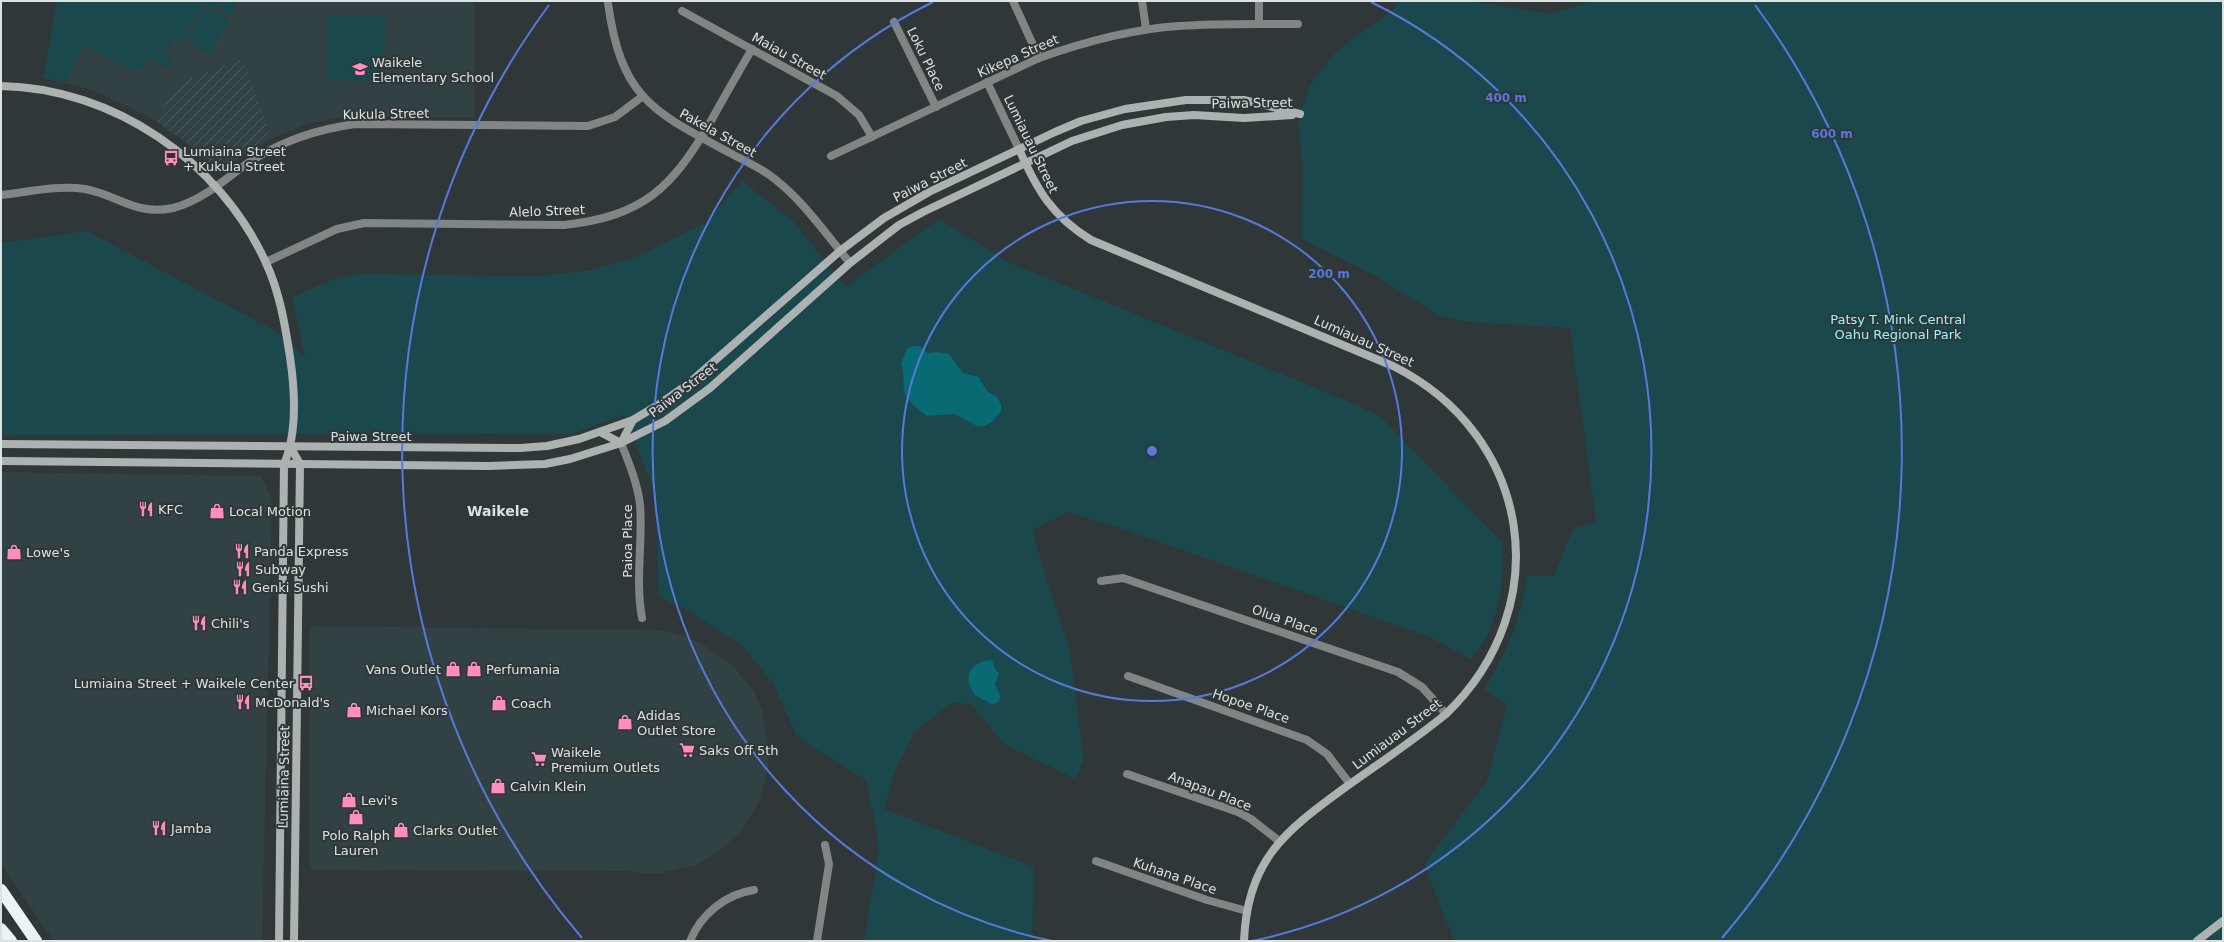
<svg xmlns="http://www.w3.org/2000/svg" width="2224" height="942" viewBox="0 0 2224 942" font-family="'DejaVu Sans',sans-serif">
  <defs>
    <pattern id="industrial-furrows" width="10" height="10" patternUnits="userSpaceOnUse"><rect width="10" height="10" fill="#324143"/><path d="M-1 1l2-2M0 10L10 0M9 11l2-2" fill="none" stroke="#4f5c5e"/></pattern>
  </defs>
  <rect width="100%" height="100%" fill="#303738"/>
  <g fill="#324143">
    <polygon points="57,1 474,1 474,117 343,117 311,123 272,138 241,59 181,82 154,120 93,90 43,78"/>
    <polygon points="1,472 261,476 272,500 262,941 54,941 1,864"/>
    <polygon points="310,626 658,630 677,634 701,643 734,667 755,693 762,710 769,749 768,769 760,800 742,830 719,851 696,865 656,874 623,871 310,870"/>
  </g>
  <polygon fill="url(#industrial-furrows)" points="242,59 272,138 255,147 222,171 218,171 188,144 154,120 181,82"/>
  <g fill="#1a484d">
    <circle cx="229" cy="7" r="7"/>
    <polygon points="57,1 222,1 217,9 206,3 180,43 174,40 165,54 171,58 172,66 165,68 150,58 143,70 138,67 135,72 85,45 66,82 43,78"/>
    <path d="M1400,1H1470L1552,14L1592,1H2223V941H1454L1424,864L1487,781L1507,704L1484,689C1508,650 1521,621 1527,575L1554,576L1573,529L1596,522L1570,328L1469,322L1439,316L1378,277L1302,239L1303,170L1298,123L1309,87L1330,58L1343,46L1391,12Z"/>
    <polygon points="207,7 230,21 209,54 186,40"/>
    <polygon points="327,16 385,16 384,81 327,80"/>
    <path d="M742,181L792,220L846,287L939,219L1008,262L1357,405L1381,417L1502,542C1505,583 1499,628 1471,659L1425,635L1119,528L1067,512L1032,531L1070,652L1084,759L1075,779L1004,744L971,704L952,703L915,731L895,771L884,809L1034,867L1032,941H864L878,856L877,833L866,780L797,737L773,683L742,646L682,607L659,597L656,505L651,482L624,415L572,434L1,435V243L87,231L274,330L305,358L292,298C316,287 336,275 363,274L541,276L591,270L638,256L705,223Z"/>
  </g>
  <g fill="#086a72">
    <path d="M914,346H920L927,353L936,352L949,354L963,373L978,377L988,392L997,397L1001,404V411L992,422L985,426H977L954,414L927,416C922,412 909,402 906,397C901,386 906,374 901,363L908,348Z"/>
    <path d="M989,660H992L995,669L999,674L995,684L1000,696L999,701L993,705L975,695C963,677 968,664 989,660Z"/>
  </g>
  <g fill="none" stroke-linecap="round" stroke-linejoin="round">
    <g stroke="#818585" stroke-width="8">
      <polyline points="1013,1 1039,58"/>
      <polyline points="1142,1 1146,29"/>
      <polyline points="1259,1 1259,24"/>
      <path d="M608,3C621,98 652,111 730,153C743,160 756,166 768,174C799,195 826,234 850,263"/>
      <polyline points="682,11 837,96 859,115 872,137"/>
      <polyline points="894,22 936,107"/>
      <polyline points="987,82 1019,149"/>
      <path d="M831,156L1039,58C1084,42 1131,29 1179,26C1218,23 1259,24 1298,24"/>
      <path d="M1,195C28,192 58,185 85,189C118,195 136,216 173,208C197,202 219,185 238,170C273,144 312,130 355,124L588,126L615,117L643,96"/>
      <path d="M266,262L337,229L364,223L564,225C644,216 672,188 711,121C724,97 738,73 752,49"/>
      <path d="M621,443C629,463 637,482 640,504C643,542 635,580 642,618"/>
      <polyline points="1101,581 1123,578 1398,672 1422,687 1446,714"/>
      <polyline points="1128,676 1307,740 1327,754 1350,784"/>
      <polyline points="1127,774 1238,812 1251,819 1279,841"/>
      <polyline points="1096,861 1207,900 1247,911"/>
      <path d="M690,941C701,914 726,894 754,890"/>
      <polyline points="817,941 829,864 825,845"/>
    </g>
    <g stroke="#acb2b2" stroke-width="8">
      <path d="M1,86C113,88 220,161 266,263C280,293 285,325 290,357C295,391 298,432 284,464L279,941"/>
      <path d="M1019,149C1037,190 1052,216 1091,240L1393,366C1532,435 1558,606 1446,714C1413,741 1378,764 1343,789C1284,832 1247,861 1244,941"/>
      <polyline points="600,432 621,443 633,420"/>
      <polyline points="1,444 520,448 547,446 579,439 633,420 658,405 688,384 840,251 884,218 929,192 1055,132 1081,121 1125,109 1186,100 1244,100 1300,114"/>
      <polyline points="291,448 300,464 294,941"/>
      <polyline points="1,461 488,466 545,464 570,459 621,443 665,421 710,388 850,263 899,225 923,212 1072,141 1122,125 1166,117 1194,115 1244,118 1292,115"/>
      <polyline points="2197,941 2223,921"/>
    </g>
    <g stroke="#ebf4f5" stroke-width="12">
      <polyline points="1,890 36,941"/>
      <polyline points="1,929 11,941"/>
    </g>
  </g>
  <g fill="none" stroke="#567adb" stroke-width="2">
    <circle cx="1152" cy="451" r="250"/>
    <path d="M1052 941A500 500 0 0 1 933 2M1371 2A500 500 0 0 1 1252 941"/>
    <path d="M582 938A750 750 0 0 1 549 5M1755 5A750 750 0 0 1 1722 938"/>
  </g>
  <defs>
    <symbol id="school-bare" viewBox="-9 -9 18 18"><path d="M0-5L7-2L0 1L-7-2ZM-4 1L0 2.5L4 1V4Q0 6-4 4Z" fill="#fe8ebd" stroke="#303738" stroke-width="2.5" paint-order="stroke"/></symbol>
    <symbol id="bus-bare" viewBox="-9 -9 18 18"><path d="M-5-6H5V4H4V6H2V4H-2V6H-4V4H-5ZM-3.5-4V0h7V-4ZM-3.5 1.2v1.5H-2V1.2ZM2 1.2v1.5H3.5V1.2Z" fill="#fe8ebd" stroke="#303738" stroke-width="2.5" paint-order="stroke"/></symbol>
    <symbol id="restaurant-bare" viewBox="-9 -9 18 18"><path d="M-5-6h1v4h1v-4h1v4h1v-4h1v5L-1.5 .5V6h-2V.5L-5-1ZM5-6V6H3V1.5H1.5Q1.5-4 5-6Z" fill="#fe8ebd" stroke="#303738" stroke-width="2.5" paint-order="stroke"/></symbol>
    <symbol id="shop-bare" viewBox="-9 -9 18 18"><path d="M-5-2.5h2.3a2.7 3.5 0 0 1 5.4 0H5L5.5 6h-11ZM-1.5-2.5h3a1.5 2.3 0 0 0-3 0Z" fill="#fe8ebd" stroke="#303738" stroke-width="2.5" paint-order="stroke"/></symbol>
    <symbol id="supermarket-bare" viewBox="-9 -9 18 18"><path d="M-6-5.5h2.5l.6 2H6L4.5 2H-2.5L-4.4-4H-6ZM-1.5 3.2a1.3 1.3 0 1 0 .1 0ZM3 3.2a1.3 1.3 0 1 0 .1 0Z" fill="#fe8ebd" stroke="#303738" stroke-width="2.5" paint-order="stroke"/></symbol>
  </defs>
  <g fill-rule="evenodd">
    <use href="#school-bare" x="349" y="58" width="22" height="22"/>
    <use href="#bus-bare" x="160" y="147" width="22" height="22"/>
    <use href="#restaurant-bare" x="135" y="498" width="22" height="22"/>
    <use href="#shop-bare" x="206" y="500" width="22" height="22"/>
    <use href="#restaurant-bare" x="231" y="540" width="22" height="22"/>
    <use href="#shop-bare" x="3" y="541" width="22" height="22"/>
    <use href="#restaurant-bare" x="232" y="558" width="22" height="22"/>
    <use href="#restaurant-bare" x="229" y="576" width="22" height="22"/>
    <use href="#restaurant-bare" x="188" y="612" width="22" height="22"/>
    <use href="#shop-bare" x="442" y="658" width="22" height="22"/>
    <use href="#shop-bare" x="463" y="658" width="22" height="22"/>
    <use href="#bus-bare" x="295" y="672" width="22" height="22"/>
    <use href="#restaurant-bare" x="232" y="691" width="22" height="22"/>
    <use href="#shop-bare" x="488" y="692" width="22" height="22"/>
    <use href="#shop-bare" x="343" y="699" width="22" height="22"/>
    <use href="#shop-bare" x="614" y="711" width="22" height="22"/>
    <use href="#supermarket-bare" x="676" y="739" width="22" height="22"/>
    <use href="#supermarket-bare" x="528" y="748" width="22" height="22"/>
    <use href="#shop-bare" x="487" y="775" width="22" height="22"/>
    <use href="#shop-bare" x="338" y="789" width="22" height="22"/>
    <use href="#shop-bare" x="345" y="806" width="22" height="22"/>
    <use href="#restaurant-bare" x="148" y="817" width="22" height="22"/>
    <use href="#shop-bare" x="390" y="819" width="22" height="22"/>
  </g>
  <g text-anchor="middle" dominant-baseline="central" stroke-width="4" stroke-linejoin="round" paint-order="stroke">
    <g font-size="13" fill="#dce1e1" stroke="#303738">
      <text transform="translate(789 56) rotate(29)">Maiau Street</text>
      <text transform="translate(1018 56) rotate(-24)">Kikepa Street</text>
      <text transform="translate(926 59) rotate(64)">Loku Place</text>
      <text transform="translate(1252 103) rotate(-1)">Paiwa Street</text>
      <text transform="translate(386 114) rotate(-1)">Kukula Street</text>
      <text transform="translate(718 133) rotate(29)">Pakela Street</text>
      <text transform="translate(1031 144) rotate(64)">Lumiauau Street</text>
      <text transform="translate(930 180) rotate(-27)">Paiwa Street</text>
      <text transform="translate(547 211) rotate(-2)">Alelo Street</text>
      <text transform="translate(1364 341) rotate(24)">Lumiauau Street</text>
      <text transform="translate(683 390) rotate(-37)">Paiwa Street</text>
      <text x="371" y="436">Paiwa Street</text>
      <text transform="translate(627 541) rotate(-90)">Paioa Place</text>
      <text transform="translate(1285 620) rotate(19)">Olua Place</text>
      <text transform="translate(1251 706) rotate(19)">Hopoe Place</text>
      <text transform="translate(1397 734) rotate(-37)">Lumiauau Street</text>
      <text transform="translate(284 777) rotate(-89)">Lumiaina Street</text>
      <text transform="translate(1210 791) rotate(21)">Anapau Place</text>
      <text transform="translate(1175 876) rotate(19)">Kuhana Place</text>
    </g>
    <g font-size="13" fill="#dce1e1" stroke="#303738" text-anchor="start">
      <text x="372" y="62">Waikele<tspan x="372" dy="15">Elementary School</tspan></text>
      <text x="183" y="151">Lumiaina Street<tspan x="183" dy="15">+ Kukula Street</tspan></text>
      <text x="158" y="509">KFC</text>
      <text x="229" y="511">Local Motion</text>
      <text x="254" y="551">Panda Express</text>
      <text x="26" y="552">Lowe's</text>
      <text x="255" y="569">Subway</text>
      <text x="252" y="587">Genki Sushi</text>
      <text x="211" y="623">Chili's</text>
      <text x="441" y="669" text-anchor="end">Vans Outlet</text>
      <text x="486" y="669">Perfumania</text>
      <text x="294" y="683" text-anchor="end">Lumiaina Street + Waikele Center</text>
      <text x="255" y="702">McDonald's</text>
      <text x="511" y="703">Coach</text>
      <text x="366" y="710">Michael Kors</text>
      <text x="637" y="715">Adidas<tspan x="637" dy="15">Outlet Store</tspan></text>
      <text x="699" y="750">Saks Off 5th</text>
      <text x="551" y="752">Waikele<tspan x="551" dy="15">Premium Outlets</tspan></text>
      <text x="510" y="786">Calvin Klein</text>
      <text x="361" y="800">Levi's</text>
      <text x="171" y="828">Jamba</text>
      <text x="413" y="830">Clarks Outlet</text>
      <text x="356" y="835" text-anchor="middle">Polo Ralph<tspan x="356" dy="15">Lauren</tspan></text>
    </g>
    <g font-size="13" fill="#98f3fd" stroke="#303738">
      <text x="1898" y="319">Patsy T. Mink Central<tspan x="1898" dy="15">Oahu Regional Park</tspan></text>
    </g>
    <g font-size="14" font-weight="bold" fill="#d9e2e3" stroke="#303738">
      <text x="498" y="511">Waikele</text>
    </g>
  </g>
  <circle cx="1152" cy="451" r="6" fill="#567adb" stroke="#303738" stroke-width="2"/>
  <g font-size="12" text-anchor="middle" font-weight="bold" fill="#567adb" stroke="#303738" stroke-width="4" stroke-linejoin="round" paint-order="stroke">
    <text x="1506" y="102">400 m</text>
    <text x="1832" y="138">600 m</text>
    <text x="1329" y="278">200 m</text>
  </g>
  <rect width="2224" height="942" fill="none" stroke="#dce1e1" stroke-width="4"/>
</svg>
